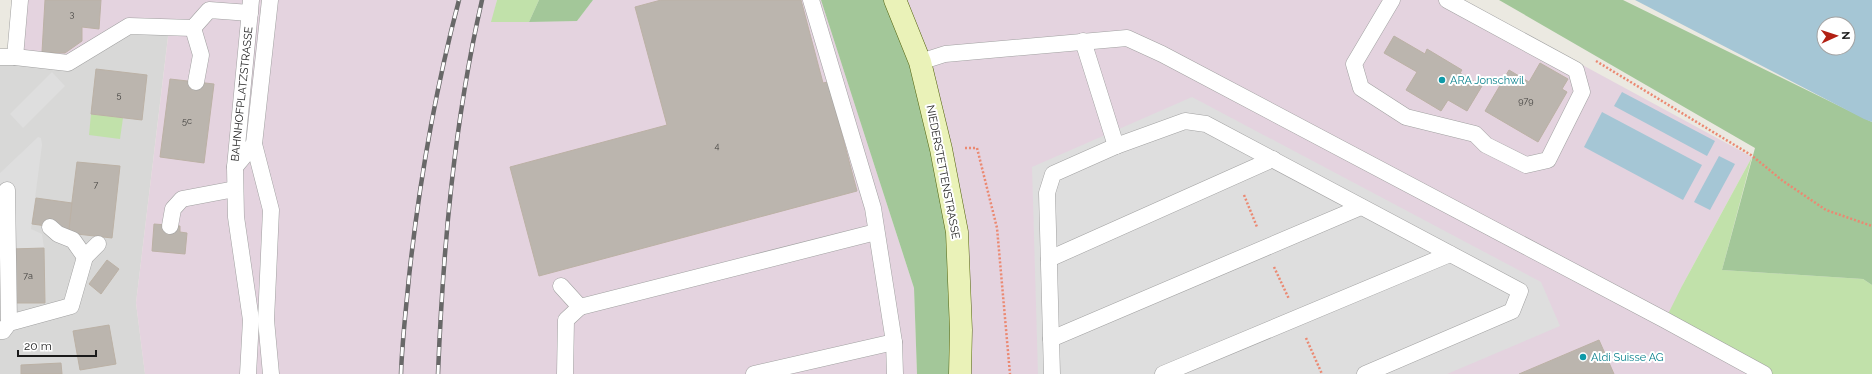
<svg xmlns="http://www.w3.org/2000/svg" width="1872" height="374" viewBox="0 0 1872 374" font-family="Raleway,sans-serif">
  <rect width="100%" height="100%" fill="#ebe9e1"/>
  <polygon fill="#d8d8d7" points="129,26 169,28 136,303 145,374 0,374 0,57"/>
  <g fill="#e4d3df">
    <polygon points="20,0 497,0 492,22 577,21 593,0 821,0 914,288 917,374 145,374 136,303 169,29 129,26 68,63 15,57"/>
    <polygon points="895,0 1463,0 1752,157 1682,286 1764,374 960,374"/>
  </g>
  <g fill="#c1e1aa">
    <polygon points="497,0 539,0 529,22 491,22"/>
    <polygon points="91,114 123,118 120,139 89,135"/>
    <polygon points="1752,157 1722,270 1863,279 1872,285 1872,374 1764,374 1665,320 1682,286"/>
  </g>
  <g fill="#a3c799">
    <polygon points="539,0 593,0 577,21 529,22"/>
    <polygon points="821,0 895,0 941,149 960,374 917,374 914,288"/>
    <polygon points="1499,0 1623,0 1872,122 1872,285 1863,279 1722,270 1755,148"/>
  </g>
  <g fill="#dedede">
    <polygon points="52,72 65,86 23,128 10,114"/>
    <polygon points="1192,97 1541,282 1560,326 1447,374 1038,374 1032,167"/>
    <polygon points="38,137 41,138 42,145 31,229 42,234 44,248 0,248 0,173"/>
  </g>
  <g fill="#a5c6d5" fill-rule="evenodd">
    <path d="M1635,0H1872V122L1864,119ZM1824,24H1848V48H1824Z"/>
    <polygon points="1622,92 1715,141 1707,156 1614,106"/>
    <polygon points="1602,112 1702,165 1683,200 1584,147"/>
    <polygon points="1719,156 1735,164 1710,210 1694,202"/>
  </g>
  <g fill="#bbb5ae" stroke="#bbb1a5">
    <polygon points="45,0 101,0 99,29 82,27 82,41 65,53 42,52"/>
    <polygon points="661,0 801,0 823,83 828,82 857,191 539,276 510,167 667,125 635,7"/>
    <polygon points="1394,36 1425,54 1427,49 1462,70 1460,73 1482,86 1467,111 1448,100 1441,111 1406,90 1417,72 1384,53"/>
    <polygon points="1540,63 1568,79 1562,89 1567,92 1538,142 1485,111 1509,70 1529,82"/>
    <polygon points="96,69 147,75 142,120 91,114"/>
    <polygon points="170,79 214,84 204,163 160,157"/>
    <polygon points="77,162 120,166 112,238 68,233"/>
    <polygon points="36,198 72,203 69,229 32,224"/>
    <polygon points="154,224 180,226 180,232 187,233 185,254 152,251"/>
    <polygon points="44,248 45,303 13,303 12,249"/>
    <polygon points="107,260 119,269 101,294 89,284"/>
    <polygon points="109,325 116,364 80,370 73,331"/>
    <polygon points="1599,340 1614,374 1519,374"/>
    <polygon points="61,363 62,374 21,374 21,365"/>
  </g>
  <g fill="none" stroke-linecap="round" stroke-linejoin="round">
    <defs>
      <g id="lane">
        <polyline points="251,0 235,167 254,144 271,210 266,320 271,374"/>
        <polyline points="811,0 873,208 894,342 895,374"/>
        <polyline points="1392,0 1354,64 1361,88 1406,117 1475,134 1486,145 1526,165 1548,160 1582,92 1576,70 1447,0"/>
        <polyline points="193,28 201,55 196,82"/>
        <polyline points="1083,41 1116,146"/>
        <polyline points="0,57 15,57 20,0"/>
        <polyline points="15,57 68,63 129,26 193,28 209,10 250,13"/>
        <polyline points="920,62 945,54 1127,38 1162,54 1665,320 1764,374"/>
        <polyline points="254,144 270,0"/>
        <polyline points="235,167 236,217 251,320 248,374"/>
        <polyline points="7,190 9,323"/>
        <polyline points="170,226 173,209 182,199 235,189"/>
        <polyline points="50,227 58,234 73,240 85,257"/>
        <polyline points="1049,259 1273,159"/>
        <polyline points="561,286 580,307 876,232"/>
        <polyline points="0,331 3,331 9,323 71,306 85,257 98,244"/>
        <polyline points="1051,339 1361,207"/>
        <polyline points="565,374 566,320 580,307"/>
        <polyline points="754,374 894,342"/>
        <polyline points="1052,374 1047,193 1053,174 1116,146 1185,121 1206,124 1520,291 1512,311 1365,374"/>
        <polyline points="1163,374 1450,254"/>
      </g>
      <polyline id="secondary" points="895,0 920,62 941,149 957,232 961,330 960,374"/>
    </defs>
    <use href="#lane" stroke="#a1a1a1" stroke-width="17"/>
    <use href="#secondary" stroke="#54640f" stroke-width="23"/>
    <g stroke="#eb8972" stroke-width="2.5" stroke-dasharray="2 2" stroke-linecap="butt">
      <polyline points="1596,61 1751,155 1783,181 1826,210 1872,226"/>
      <polyline points="965,148 977,148 997,228 1010,374"/>
      <polyline points="1244,195 1257,227"/>
      <polyline points="1274,267 1289,299"/>
      <polyline points="1306,338 1322,374"/>
    </g>
    <use href="#lane" stroke="#fff" stroke-width="16"/>
    <use href="#secondary" stroke="#eaf2b8" stroke-width="22"/>
    <defs>
      <g id="rail">
        <path d="M401,374C402,342 406,309 409,277C419,184 435,91 459,0"/>
        <path d="M438,374C443,248 454,123 482,0"/>
      </g>
    </defs>
    <use href="#rail" stroke="#686868" stroke-width="4.5"/>
    <use href="#rail" stroke="#fff" stroke-width="3" stroke-dasharray="9" stroke-linecap="butt"/>
  </g>
  <g fill="#0f9aa8" stroke="#fff" stroke-width="1.5">
    <circle cx="1442" cy="80" r="4"/>
    <circle cx="1583" cy="357" r="4"/>
  </g>
  <g text-anchor="middle" dominant-baseline="central" stroke-width="4" stroke-linejoin="round" paint-order="stroke">
    <g font-size="9" fill="#42413f">
      <text x="72" y="14">3</text>
      <text x="119" y="95">5</text>
      <text x="1526" y="101">979</text>
      <text x="187" y="121">5c</text>
      <text x="717" y="146">4</text>
      <text x="96" y="185">7</text>
      <text x="28" y="276">7a</text>
    </g>
    <g font-size="11" fill="#0d838f" stroke="#fff" text-anchor="start">
      <text x="1450" y="80">ARA Jonschwil</text>
      <text x="1591" y="357">Aldi Suisse AG</text>
    </g>
    <g font-size="11" fill="#1a1a1a" stroke="#fff">
      <text transform="translate(242 94) rotate(-84)">BAHNHOFPLATZSTRASSE</text>
      <text transform="translate(943 172) rotate(79)">NIEDERSTETTENSTRASSE</text>
    </g>
  </g>
  <g transform="translate(1836 36) rotate(87)"><circle r="19" fill="#ffffff" stroke="#a3a3a3"/>
  <path d="M0-3L7 15L0 10L-7 15Z" fill="#b22013"/>
  <text y="-6" font-size="11" font-weight="bold" text-anchor="middle" fill="#1a1a1a">N</text>
  </g>
  <path d="M18 350v6h78v-6" fill="none" stroke="#1a1a1a" stroke-width="2"/>
  <text x="24" y="350" font-size="12" fill="#1a1a1a" stroke="#ffffff" stroke-width="3" paint-order="stroke">20 m</text>
</svg>
